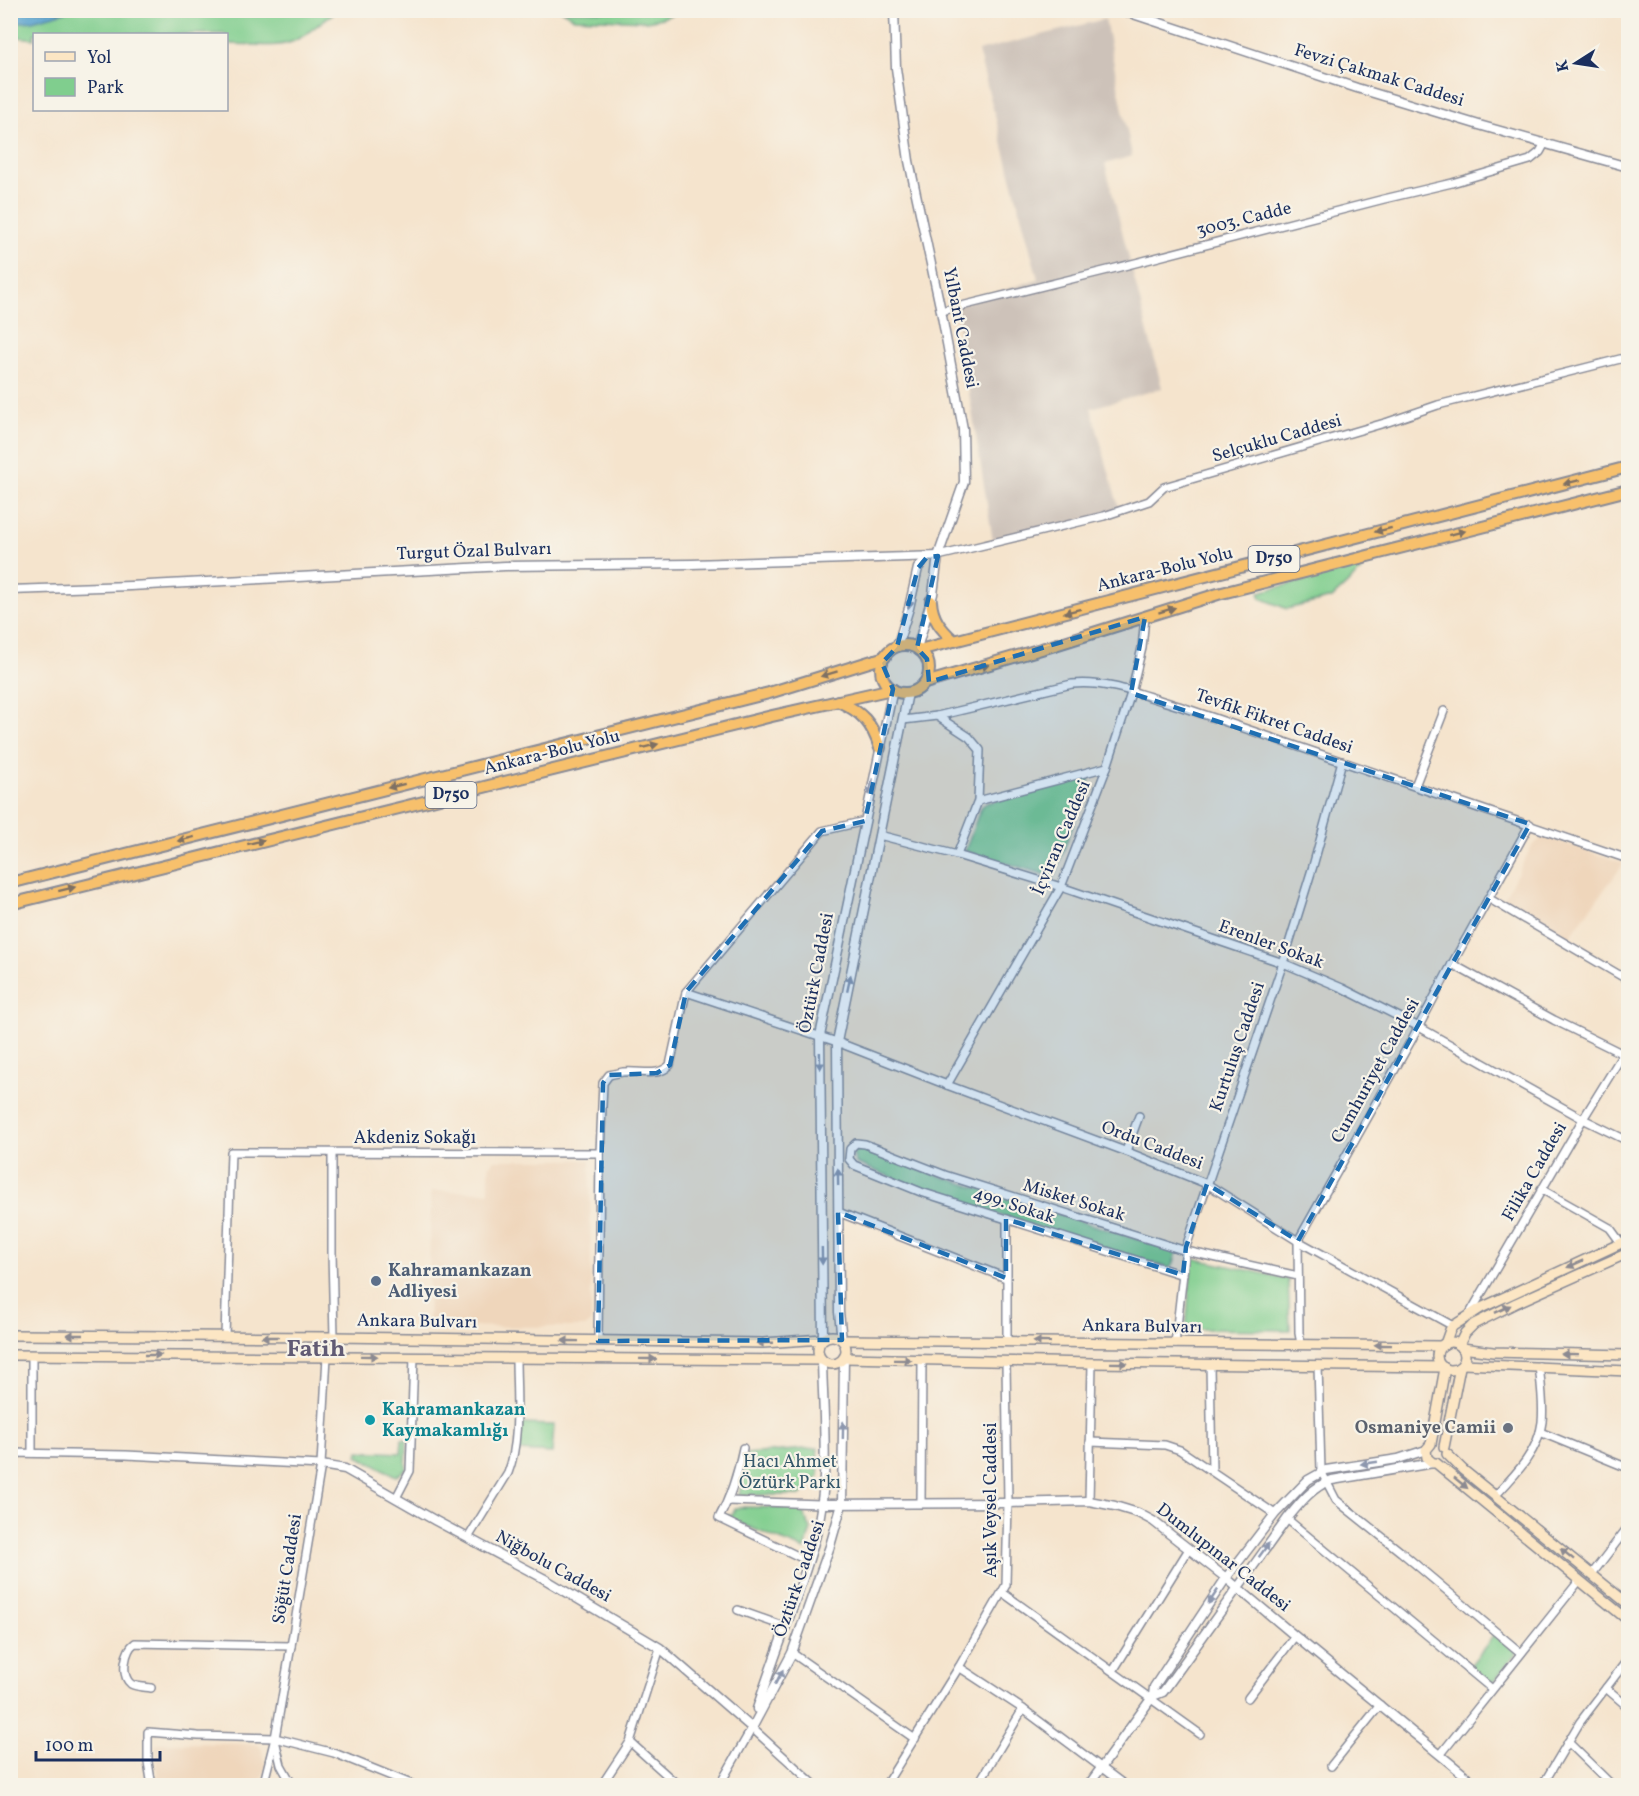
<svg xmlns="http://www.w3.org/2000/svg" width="1639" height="1796" viewBox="0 0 1639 1796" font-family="Vollkorn,serif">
  <rect width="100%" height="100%" fill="#f7f3e8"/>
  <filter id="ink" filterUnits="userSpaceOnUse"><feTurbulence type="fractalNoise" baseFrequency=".0167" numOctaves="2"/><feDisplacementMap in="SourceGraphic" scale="12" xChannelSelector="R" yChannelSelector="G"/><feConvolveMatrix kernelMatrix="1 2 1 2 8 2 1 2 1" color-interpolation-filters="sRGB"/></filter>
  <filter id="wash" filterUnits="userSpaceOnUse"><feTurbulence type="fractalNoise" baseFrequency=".008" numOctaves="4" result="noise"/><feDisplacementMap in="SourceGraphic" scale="24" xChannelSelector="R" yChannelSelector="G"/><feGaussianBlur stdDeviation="1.35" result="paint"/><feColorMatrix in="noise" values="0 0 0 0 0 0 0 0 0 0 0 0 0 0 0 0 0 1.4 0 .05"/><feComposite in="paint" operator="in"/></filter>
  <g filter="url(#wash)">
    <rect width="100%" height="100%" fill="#f5e4cd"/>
    <g fill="#efd6bb">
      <polygon points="1542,838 1552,839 1624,863 1567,940 1502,902 1532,846"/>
      <polygon points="494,1160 590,1160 591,1321 585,1327 428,1326 431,1191 489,1192 489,1167"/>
      <polygon points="159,1743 257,1744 261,1747 266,1766 260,1785 158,1785 155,1750 155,1747"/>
    </g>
    <polygon fill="#cdc2b9" points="1105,19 1132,156 1105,164 1162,388 1091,408 1120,512 993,541 955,306 1038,279 978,51"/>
    <g fill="#80ce8e" stroke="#4e7e76" stroke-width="1.5">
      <path d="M68,10L337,11C324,18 314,30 300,38C278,51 251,43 227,44L226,34H34V39L11,36L10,23L32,21Z"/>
      <polygon points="562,11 682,11 662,18 646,21 574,18"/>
      <polygon points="1359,567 1361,571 1332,598 1287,609 1261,598 1259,592"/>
      <polygon points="1090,777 1054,877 965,851 981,807 987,803"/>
      <path d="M859,1147H866L915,1168L1177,1252L1173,1265L1169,1268C1064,1235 958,1205 856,1163L853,1154Z"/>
      <polygon points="1192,1258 1288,1279 1290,1330 1186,1329"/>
      <polygon points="519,1424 554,1425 552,1453 518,1451"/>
      <polygon points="402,1439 407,1439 406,1469 396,1476 358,1456 359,1451 401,1453"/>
      <polygon points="817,1448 819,1476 800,1495 739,1495 747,1454"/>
      <polygon points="742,1507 801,1508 811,1529 805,1550 727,1518 728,1515 732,1516 735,1508"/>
      <polygon points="1495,1634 1517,1652 1492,1684 1470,1666"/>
    </g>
    <polygon fill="#56a2ce" stroke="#386896" stroke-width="1.5" points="10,11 11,10 68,11 32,21 11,23"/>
  </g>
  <g filter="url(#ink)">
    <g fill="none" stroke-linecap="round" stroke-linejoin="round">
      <defs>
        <g id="minor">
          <polyline points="941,311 1112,269 1384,199 1452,183 1530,160 1540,152 1545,143"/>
          <polyline points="938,556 1104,516 1149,501 1164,487 1388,422 1438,405 1628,357"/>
          <polyline points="937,716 969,737 980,750 978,801 957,855"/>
          <path d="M903,720L937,716L1072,684C1108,680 1144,696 1179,706L1628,859"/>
          <polyline points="1415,786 1444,711"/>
          <polyline points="978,801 1107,767"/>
          <polyline points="879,835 957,855 1061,887 1283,963 1342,988 1419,1027 1583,1119 1628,1141"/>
          <polyline points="1488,898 1628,980"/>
          <polyline points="1452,964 1554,1020 1623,1054"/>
          <polyline points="686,992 837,1042 947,1085 1130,1153 1207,1184 1298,1241 1453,1326"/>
          <polyline points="947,1085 1061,887 1107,767 1131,693 1142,648 1145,617"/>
          <polyline points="1126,1151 1139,1116"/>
          <polyline points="332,1153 332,1252 334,1337"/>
          <polyline points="1541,1189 1610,1228 1621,1243"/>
          <polyline points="838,1212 1006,1278"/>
          <polyline points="1183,1275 921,1192 854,1165 849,1159 850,1149 856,1143 865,1144 945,1175 1186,1251 1298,1276"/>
          <polyline points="1469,1315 1583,1119 1628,1046"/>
          <polyline points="225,1336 231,1152 600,1153"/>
          <path d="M598,1341L600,1153L603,1083L609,1075C614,1074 619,1073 623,1072C641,1070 657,1078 670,1065L686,992L822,831L865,821"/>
          <polyline points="1007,1341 1007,1219"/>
          <polyline points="1175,1344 1186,1247 1283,963 1313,866 1342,761"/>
          <polyline points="1301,1344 1299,1333 1298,1241 1412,1039 1452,964 1530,824"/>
          <polyline points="1210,1364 1212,1471"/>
          <polyline points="1318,1365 1321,1471 1336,1500 1401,1552 1521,1653"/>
          <polyline points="1540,1432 1628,1468"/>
          <polyline points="1090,1442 1165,1445 1180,1450 1275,1514"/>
          <path d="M743,1448C738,1473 731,1496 719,1518L808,1561"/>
          <polyline points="10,1453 126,1455 321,1465"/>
          <polyline points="32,1453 32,1355"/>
          <path d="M1495,1496C1514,1476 1539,1451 1542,1422C1544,1404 1541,1384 1539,1366"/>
          <polyline points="396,1498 410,1471 414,1357"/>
          <polyline points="728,1501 821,1504"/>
          <polyline points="1089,1501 1092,1363"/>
          <polyline points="921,1503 922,1360"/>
          <polyline points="1287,1519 1492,1689"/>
          <path d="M468,1538L508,1473C521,1441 516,1393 516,1358"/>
          <polyline points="1592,1574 1628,1527"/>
          <polyline points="1003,1593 1200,1734"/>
          <polyline points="738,1610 786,1627"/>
          <polyline points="792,1653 915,1739"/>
          <polyline points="959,1667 1023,1709 1126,1786"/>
          <polyline points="1113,1671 1189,1549"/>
          <path d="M151,1688C145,1687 136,1687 131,1684C120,1675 125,1650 135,1643L291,1646"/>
          <polyline points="1606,1688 1628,1707"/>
          <polyline points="1248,1698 1295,1636"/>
          <polyline points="275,1740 281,1765 293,1786"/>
          <polyline points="630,1742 679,1786"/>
          <polyline points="1568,1742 1613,1786"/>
          <polyline points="1441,1754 1579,1581"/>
          <polyline points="1331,1766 1380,1705"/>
          <polyline points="152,1786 148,1762 148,1732 198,1736 275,1738 334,1753 416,1786"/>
          <polyline points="263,1786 275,1738 291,1646 321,1465 327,1356"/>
          <polyline points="601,1786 630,1742 660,1648"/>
          <polyline points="719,1786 752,1728 816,1786"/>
          <polyline points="885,1786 959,1667 1006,1585 1008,1503 1006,1362"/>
          <polyline points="977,1786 1023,1709"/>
          <polyline points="1542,1786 1580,1722 1628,1659"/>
        </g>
        <g id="tertiary">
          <polyline points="894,10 896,68 909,161 941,311 963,429 964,482 938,556 933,594 917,648"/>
          <polyline points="1121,10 1357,88 1479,125 1628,167"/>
          <polyline points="10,590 130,586 505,566 692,564 938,556"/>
          <polyline points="897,647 909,608 918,568 927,557"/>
          <polyline points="823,1339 820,1036 893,689"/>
          <polyline points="842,1340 839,1312 837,1042 908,693"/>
          <polyline points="321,1465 345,1469 436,1521 543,1578 660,1648 752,1728"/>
          <polyline points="821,1504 1008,1503 1089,1501 1115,1506 1138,1513 1153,1521 1226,1578 1295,1636 1478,1786"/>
          <polyline points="1153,1696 1154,1687 1226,1578 1275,1514 1308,1480 1326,1470 1398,1459 1426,1450"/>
          <path d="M757,1709C771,1665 788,1622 803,1578C809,1559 816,1540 819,1521C829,1468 823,1413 822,1360"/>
          <polyline points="752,1728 792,1653 830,1546 842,1504 844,1358"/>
          <path d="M1088,1786L1153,1696L1163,1692L1287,1519C1299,1504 1313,1486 1332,1480L1433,1463"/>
        </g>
        <g id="secondary">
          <polyline points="10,1335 334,1337 763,1343 823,1339"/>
          <circle cx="832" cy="1350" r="14"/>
          <polyline points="842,1340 1442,1346"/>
          <circle cx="1451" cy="1356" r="14"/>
          <polyline points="1445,1344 1450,1330 1453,1326 1481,1308 1628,1240"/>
          <polyline points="1459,1345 1465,1333 1474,1324 1516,1303 1628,1253"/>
          <polyline points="1462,1348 1493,1352 1628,1355"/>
          <polyline points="10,1355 822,1360"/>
          <polyline points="844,1358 1092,1363 1443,1367"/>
          <polyline points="1463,1364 1628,1371"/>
          <polyline points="1445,1368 1431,1444 1426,1450 1427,1458 1433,1463 1436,1463 1628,1620"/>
          <polyline points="1444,1447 1460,1367"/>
          <polyline points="1447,1454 1463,1470 1628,1604"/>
        </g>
        <g id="trunk">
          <path d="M931,601C932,619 941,629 954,641"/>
          <circle cx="905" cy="669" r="24"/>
          <polyline points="919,650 1628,467"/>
          <polyline points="925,683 1055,645 1218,594 1628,490"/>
          <path d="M838,701C862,712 872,723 880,748"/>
          <polyline points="10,883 769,693 885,657"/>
          <polyline points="10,904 772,716 892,689"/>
        </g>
      </defs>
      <use href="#minor" stroke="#888a96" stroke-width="10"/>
      <use href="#tertiary" stroke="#888a96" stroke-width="11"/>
      <use href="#secondary" stroke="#888a96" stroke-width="12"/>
      <use href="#trunk" stroke="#888a96" stroke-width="14"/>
      <use href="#minor" stroke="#fff" stroke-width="7"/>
      <use href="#tertiary" stroke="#fff" stroke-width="8"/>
      <use href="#secondary" stroke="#fce6c4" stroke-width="9"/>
      <use href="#trunk" stroke="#f7c06c" stroke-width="10"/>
    </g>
    <defs><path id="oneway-solid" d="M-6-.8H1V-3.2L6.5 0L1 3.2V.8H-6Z" transform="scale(1.5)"/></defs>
    <g fill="#7e7064">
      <use href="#oneway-solid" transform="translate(1572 482) rotate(166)"/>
      <use href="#oneway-solid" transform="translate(1383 530) rotate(166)"/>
      <use href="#oneway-solid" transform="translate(1457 533) rotate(-14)"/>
      <use href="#oneway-solid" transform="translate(1167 610) rotate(-17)"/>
      <use href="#oneway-solid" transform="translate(1072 611) rotate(166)"/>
      <use href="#oneway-solid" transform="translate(981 667) rotate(-16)"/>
      <use href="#oneway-solid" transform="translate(829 674) rotate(163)"/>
      <use href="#oneway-solid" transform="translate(650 746) rotate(-14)"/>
      <use href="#oneway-solid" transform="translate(396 786) rotate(166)"/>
      <use href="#oneway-solid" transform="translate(186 839) rotate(166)"/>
      <use href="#oneway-solid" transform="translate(256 842) rotate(-14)"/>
      <use href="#oneway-solid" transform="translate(67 889) rotate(-14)"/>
    </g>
    <g fill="#8d97ae">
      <use href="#oneway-solid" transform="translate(910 600) rotate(103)"/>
      <use href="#oneway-solid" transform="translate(871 787) rotate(102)"/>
      <use href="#oneway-solid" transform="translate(849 983) rotate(-78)"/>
      <use href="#oneway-solid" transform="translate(820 1061) rotate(89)"/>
      <use href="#oneway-solid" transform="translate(838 1177) rotate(-91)"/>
      <use href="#oneway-solid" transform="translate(822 1256) rotate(89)"/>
      <use href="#oneway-solid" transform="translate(843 1430) rotate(-89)"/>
      <use href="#oneway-solid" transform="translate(1369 1463) rotate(172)"/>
      <use href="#oneway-solid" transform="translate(1264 1550) rotate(-54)"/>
      <use href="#oneway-solid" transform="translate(1213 1597) rotate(124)"/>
      <use href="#oneway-solid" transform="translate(779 1677) rotate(-62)"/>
    </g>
    <g fill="#8c8a91">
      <use href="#oneway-solid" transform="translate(1575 1264) rotate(156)"/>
      <use href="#oneway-solid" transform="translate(1503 1309) rotate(-26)"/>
      <use href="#oneway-solid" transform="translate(75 1335) rotate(-180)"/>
      <use href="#oneway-solid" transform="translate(270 1337) rotate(-180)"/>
      <use href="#oneway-solid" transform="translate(570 1341) rotate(-179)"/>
      <use href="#oneway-solid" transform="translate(1042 1342) rotate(-179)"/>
      <use href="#oneway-solid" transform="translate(765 1343) rotate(178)"/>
      <use href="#oneway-solid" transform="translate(1383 1345) rotate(-179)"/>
      <use href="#oneway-solid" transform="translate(1570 1354) rotate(-179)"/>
      <use href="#oneway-solid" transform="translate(153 1355)"/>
      <use href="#oneway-solid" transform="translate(369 1356) rotate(1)"/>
      <use href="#oneway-solid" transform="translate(648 1359) rotate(1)"/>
      <use href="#oneway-solid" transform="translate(903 1360) rotate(1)"/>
      <use href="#oneway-solid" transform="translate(1119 1363) rotate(1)"/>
      <use href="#oneway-solid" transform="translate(1461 1483) rotate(39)"/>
      <use href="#oneway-solid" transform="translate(1567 1554) rotate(-141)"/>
    </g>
  </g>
  <path fill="#1f6fb2" fill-opacity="0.2" stroke="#1f6fb2" stroke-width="4.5" stroke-dasharray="12 8" stroke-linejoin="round" d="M938,556L917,648L927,659L929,682L1145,617L1131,693L1530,824L1298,1241L1207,1184L1186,1247L1183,1275L1006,1219V1278L838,1212L842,1340L598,1341L603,1083L609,1075L657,1073L670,1065L686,992L822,831L865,821L893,689L882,663L897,647L918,568L927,557Z"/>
  <circle fill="#5c6f8a" stroke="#f7f3e8" stroke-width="2" cx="376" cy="1281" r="6"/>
  <circle fill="#0f9aa8" stroke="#f7f3e8" stroke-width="2" cx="370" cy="1420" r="6"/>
  <circle fill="#6b7280" stroke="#f7f3e8" stroke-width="2" cx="1508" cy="1428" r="6"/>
  <g text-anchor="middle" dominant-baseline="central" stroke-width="4.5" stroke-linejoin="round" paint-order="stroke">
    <g fill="#f7f3e8" stroke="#5d6a87" stroke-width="1.5">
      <rect x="1248.5" y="546" width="51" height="26" rx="4.5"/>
      <rect x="425.5" y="782" width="51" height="26" rx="4.5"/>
    </g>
    <g font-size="16" font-weight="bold" fill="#1b2f5e">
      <text x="1274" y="559">D750</text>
      <text x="451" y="795">D750</text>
    </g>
    <g font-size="18" fill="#1b2f5e" stroke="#f7f3e8">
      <text transform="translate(1379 76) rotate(17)">Fevzi Çakmak Caddesi</text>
      <text transform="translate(1244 220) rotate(-14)">3003. Cadde</text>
      <text transform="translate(960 328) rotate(79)">Yılbant Caddesi</text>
      <text transform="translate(1277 439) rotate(-16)">Selçuklu Caddesi</text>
      <text transform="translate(474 552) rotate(-2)">Turgut Özal Bulvarı</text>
      <text transform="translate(1165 570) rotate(-14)">Ankara-Bolu Yolu</text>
      <text transform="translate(1274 722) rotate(19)">Tevfik Fikret Caddesi</text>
      <text transform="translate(552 753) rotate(-14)">Ankara-Bolu Yolu</text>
      <text transform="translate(1062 838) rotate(-67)">İçviran Caddesi</text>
      <text transform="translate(1271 945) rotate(20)">Erenler Sokak</text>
      <text transform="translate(817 973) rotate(-79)">Öztürk Caddesi</text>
      <text transform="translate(1238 1047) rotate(-71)">Kurtuluş Caddesi</text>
      <text transform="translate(1376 1071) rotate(-61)">Cumhuriyet Caddesi</text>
      <text x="415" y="1138">Akdeniz Sokağı</text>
      <text transform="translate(1152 1146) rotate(21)">Ordu Caddesi</text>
      <text transform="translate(1535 1172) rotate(-60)">Filika Caddesi</text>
      <text transform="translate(1074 1201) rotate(17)">Misket Sokak</text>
      <text transform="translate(1014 1206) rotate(18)">499. Sokak</text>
      <text transform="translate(417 1322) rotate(1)">Ankara Bulvarı</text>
      <text transform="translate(1142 1327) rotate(1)">Ankara Bulvarı</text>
      <text transform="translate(991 1500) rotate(-90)">Aşık Veysel Caddesi</text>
      <text transform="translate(1223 1558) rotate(38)">Dumlupınar Caddesi</text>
      <text transform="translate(553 1567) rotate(29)">Niğbolu Caddesi</text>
      <text transform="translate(288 1569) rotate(-81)">Söğüt Caddesi</text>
      <text transform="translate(800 1579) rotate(-71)">Öztürk Caddesi</text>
    </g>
    <g font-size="18" font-weight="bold" fill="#4e5e75" stroke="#f7f3e8" text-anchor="start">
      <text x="388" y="1271">Kahramankazan<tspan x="388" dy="21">Adliyesi</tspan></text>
    </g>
    <g font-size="18" font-weight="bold" fill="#0d838f" stroke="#f7f3e8" text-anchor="start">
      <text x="382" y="1410">Kahramankazan<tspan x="382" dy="21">Kaymakamlığı</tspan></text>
    </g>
    <g font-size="18" font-weight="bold" fill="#5b616d" stroke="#f7f3e8" text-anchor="end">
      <text x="1496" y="1428">Osmaniye Camii</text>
    </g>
    <g font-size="18" fill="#34576a" stroke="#f7f3e8">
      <text x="790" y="1462">Hacı Ahmet<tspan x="790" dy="21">Öztürk Parkı</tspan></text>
    </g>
    <g font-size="24" font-weight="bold" fill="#615b74" stroke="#f7f3e8">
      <text x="316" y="1350">Fatih</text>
    </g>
  </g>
  <rect width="1639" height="1796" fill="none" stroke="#f7f3e8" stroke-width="36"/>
  <rect x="33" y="33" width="195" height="78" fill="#f7f3e8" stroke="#9fa5b1" stroke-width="1.5"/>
  <rect x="45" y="52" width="30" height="9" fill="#fce6c4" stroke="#9fa5b1" stroke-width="1.5"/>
  <text x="87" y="63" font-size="18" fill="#1b2f5e">Yol</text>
  <rect x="45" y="78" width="30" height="18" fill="#80ce8e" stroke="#9fa5b1" stroke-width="1.5"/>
  <text x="87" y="93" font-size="18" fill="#1b2f5e">Park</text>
  <g transform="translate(1576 63) rotate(258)" stroke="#f7f3e8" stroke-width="4.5" paint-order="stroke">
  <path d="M0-4.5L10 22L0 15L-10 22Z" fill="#1b2f5e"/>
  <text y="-9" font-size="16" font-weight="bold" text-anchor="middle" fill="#1b2f5e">K</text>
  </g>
  <path d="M36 1751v9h124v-9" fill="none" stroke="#1b2f5e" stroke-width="3"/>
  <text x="45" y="1751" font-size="18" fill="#1b2f5e" stroke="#f7f3e8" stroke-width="4.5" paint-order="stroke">100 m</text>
</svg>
